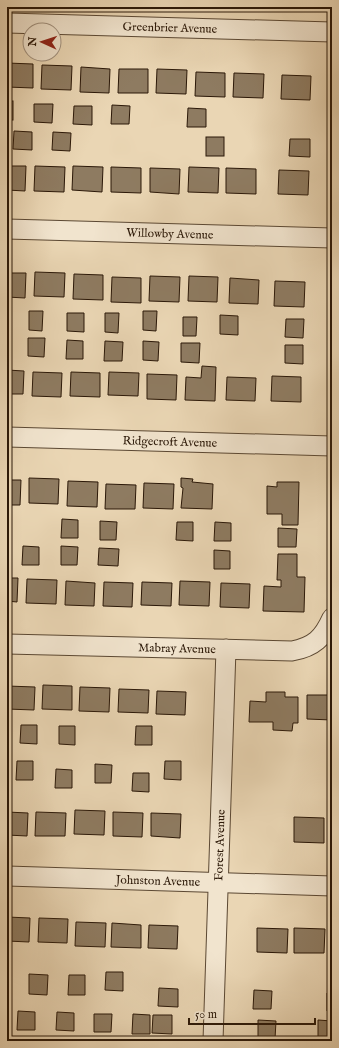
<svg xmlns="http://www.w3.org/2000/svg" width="339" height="1048" viewBox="0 0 339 1048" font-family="'IM FELL English',serif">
  <rect width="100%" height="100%" fill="#ead6b4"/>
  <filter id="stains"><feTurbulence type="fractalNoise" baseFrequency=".005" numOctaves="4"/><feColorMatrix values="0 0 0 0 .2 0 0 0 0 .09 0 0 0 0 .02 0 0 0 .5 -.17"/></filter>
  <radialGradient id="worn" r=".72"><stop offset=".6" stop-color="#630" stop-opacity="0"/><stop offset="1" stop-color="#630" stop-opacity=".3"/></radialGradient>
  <g fill="#8e7b61" stroke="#2b1808">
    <polygon points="7,63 33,64 33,88 7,87"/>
    <polygon points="42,65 72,66 71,90 41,89"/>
    <polygon points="81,67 110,69 109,93 80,92"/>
    <polygon points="119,69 148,69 148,93 118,93"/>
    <polygon points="157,69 187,70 186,94 156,93"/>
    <polygon points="196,72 225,73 225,97 195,96"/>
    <polygon points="234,73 264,74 263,98 233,97"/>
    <polygon points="282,75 311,76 310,100 281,99"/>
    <rect x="7" y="101" width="6" height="19"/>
    <polygon points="34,104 53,104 52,123 34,122"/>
    <polygon points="112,105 130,106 129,124 111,124"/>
    <polygon points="74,106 92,106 92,125 73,124"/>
    <polygon points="188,108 206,109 206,127 187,127"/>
    <polygon points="14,131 32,132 32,150 13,149"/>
    <polygon points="53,132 71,133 70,151 52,150"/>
    <rect x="206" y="137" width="18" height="19"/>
    <polygon points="290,139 310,139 310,157 289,156"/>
    <polygon points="7,166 26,166 25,191 7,190"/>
    <polygon points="35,166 65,167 64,192 34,191"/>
    <polygon points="73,166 103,167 102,192 72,190"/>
    <polygon points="111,167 141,168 141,193 111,192"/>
    <polygon points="189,167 219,168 218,193 188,192"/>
    <polygon points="150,168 180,169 179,194 150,192"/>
    <polygon points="226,168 256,169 256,194 226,193"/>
    <polygon points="279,170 309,171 308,195 278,194"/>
    <polygon points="35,272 65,273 64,297 34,296"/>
    <polygon points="7,273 26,273 25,298 7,297"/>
    <polygon points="74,274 103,275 103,300 73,299"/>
    <polygon points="150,276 180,277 179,302 149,301"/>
    <polygon points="189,276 218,277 217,302 188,301"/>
    <polygon points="112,277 141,278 141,303 111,302"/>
    <polygon points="230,278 259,280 258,304 229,303"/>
    <polygon points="275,281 305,282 304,307 274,306"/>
    <polygon points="29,311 43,311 42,331 29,330"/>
    <polygon points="143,311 157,311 156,331 143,330"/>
    <polygon points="67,313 84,313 84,332 67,331"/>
    <polygon points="105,313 119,313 118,333 105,332"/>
    <polygon points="220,315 238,316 238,335 220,334"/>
    <polygon points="183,317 197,317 196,336 183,336"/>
    <polygon points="286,319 304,319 303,338 285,337"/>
    <polygon points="28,338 45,338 44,357 28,356"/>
    <polygon points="67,340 83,341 83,359 66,359"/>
    <polygon points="105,341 123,342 122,361 104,361"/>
    <polygon points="143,341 159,342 158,361 143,360"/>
    <polygon points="181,343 200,343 199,363 181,362"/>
    <polygon points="285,345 303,345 303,364 285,363"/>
    <polygon points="202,366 216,367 215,401 185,400 186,377 201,378"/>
    <polygon points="7,370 24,371 23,394 7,394"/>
    <polygon points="33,372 62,373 61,397 32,396"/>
    <polygon points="71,372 100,373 100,397 70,396"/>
    <polygon points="109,372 139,373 138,396 108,395"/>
    <polygon points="147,374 177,375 176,400 147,399"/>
    <polygon points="272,376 301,377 301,402 271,401"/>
    <polygon points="227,377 256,378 255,401 226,400"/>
    <polygon points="29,478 59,479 58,504 29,503"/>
    <polygon points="181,478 193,479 192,482 213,484 212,509 181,508 183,488 181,487"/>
    <polygon points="7,480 21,480 20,505 7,505"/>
    <polygon points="68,481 98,482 97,507 67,506"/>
    <polygon points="277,482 299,482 298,525 282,525 282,514 267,514 267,486 277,487"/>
    <polygon points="144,483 174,484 173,509 143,508"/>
    <polygon points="106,484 136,485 135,509 105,509"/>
    <polygon points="62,519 78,520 78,538 61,538"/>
    <polygon points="100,521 117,522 116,540 100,540"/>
    <polygon points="177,522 193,522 193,541 176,540"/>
    <polygon points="215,522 231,523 231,541 214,541"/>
    <polygon points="278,528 297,529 296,547 278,547"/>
    <polygon points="23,546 39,547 39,565 22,565"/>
    <polygon points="61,546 78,547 77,565 61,565"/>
    <polygon points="99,548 119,549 118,566 98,565"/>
    <polygon points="214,550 230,551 230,569 214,569"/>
    <polygon points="278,554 297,554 297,577 305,577 304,612 263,611 264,586 281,587 281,580 277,580"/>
    <polygon points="7,578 18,578 17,602 7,601"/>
    <polygon points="27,579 57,580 56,604 26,603"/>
    <polygon points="66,581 95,583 94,606 65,605"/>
    <polygon points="180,581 210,582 209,606 179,605"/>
    <polygon points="104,582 133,583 132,607 103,606"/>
    <polygon points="142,582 172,583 171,606 141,605"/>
    <polygon points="221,583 250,584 249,608 220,607"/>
    <polygon points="43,685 72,686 72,710 42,709"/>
    <polygon points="7,686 35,687 34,710 7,709"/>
    <polygon points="80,687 110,688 109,712 79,711"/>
    <polygon points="119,689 149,690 148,713 118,712"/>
    <polygon points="157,691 186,692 185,715 156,714"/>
    <polygon points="266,692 285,692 285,697 298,697 298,723 293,723 292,731 273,730 273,722 249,722 250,701 266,702"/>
    <polygon points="307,695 332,695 332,720 307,719"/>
    <polygon points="21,725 37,725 37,744 20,743"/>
    <polygon points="59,726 75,726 75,745 59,744"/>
    <polygon points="136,726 152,726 152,745 135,745"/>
    <polygon points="17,761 33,761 33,780 16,780"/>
    <polygon points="165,761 181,761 181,780 164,779"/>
    <polygon points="95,764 112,765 111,783 95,783"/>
    <polygon points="56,769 72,770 72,788 55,788"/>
    <polygon points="133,773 149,773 149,792 132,791"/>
    <polygon points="75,810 105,811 104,835 74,834"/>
    <polygon points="7,812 28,813 27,836 7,835"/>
    <polygon points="36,812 66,813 65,836 35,836"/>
    <polygon points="113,812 143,813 142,837 113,836"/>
    <polygon points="151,813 181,814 180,838 151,836"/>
    <polygon points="294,817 324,818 324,843 294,842"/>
    <polygon points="7,917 30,918 29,942 7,941"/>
    <polygon points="39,918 68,919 67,943 38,942"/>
    <polygon points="76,922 106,923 105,947 75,946"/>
    <polygon points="112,923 141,925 141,948 111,947"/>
    <polygon points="149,925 178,926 177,949 148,948"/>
    <polygon points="257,928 288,929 287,953 257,952"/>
    <polygon points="294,928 325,929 324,953 294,953"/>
    <rect x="7" y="965" width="3" height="20"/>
    <polygon points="106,972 123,972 123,991 105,990"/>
    <polygon points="29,974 48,975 47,995 29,994"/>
    <polygon points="69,975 85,975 85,995 68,995"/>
    <polygon points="159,988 178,989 178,1007 158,1006"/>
    <polygon points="254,990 272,991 271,1009 253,1009"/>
    <polygon points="327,993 332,993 332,1012 327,1011"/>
    <polygon points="18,1011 35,1012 35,1030 17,1030"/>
    <polygon points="57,1012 74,1013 74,1031 56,1030"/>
    <polygon points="94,1014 112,1014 111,1032 94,1032"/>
    <polygon points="133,1014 150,1015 150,1034 132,1034"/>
    <polygon points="153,1015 172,1015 172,1034 152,1033"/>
    <polygon points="258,1020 276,1021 275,1039 258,1038"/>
    <polygon points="318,1020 332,1021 332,1039 318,1039"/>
  </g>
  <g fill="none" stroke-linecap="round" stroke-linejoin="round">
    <defs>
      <g id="minor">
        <path id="s1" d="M7,23L332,32"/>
        <path id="s2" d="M7,229L332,238"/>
        <path id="s3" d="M7,437L332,446"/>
        <path id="s4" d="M7,644L292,651C314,647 323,638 332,618"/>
        <path id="s5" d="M7,876L332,886"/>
        <path id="s6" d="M213,1041L226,649"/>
      </g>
    </defs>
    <use href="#minor" stroke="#5b4833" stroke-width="21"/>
    <use href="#minor" stroke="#f1e4ce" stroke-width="19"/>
  </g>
  <g text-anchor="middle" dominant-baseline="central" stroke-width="3.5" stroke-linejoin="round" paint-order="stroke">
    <g font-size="12" fill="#2b1808" stroke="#f1e4ce">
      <text stroke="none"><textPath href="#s1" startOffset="163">Greenbrier Avenue</textPath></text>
      <text stroke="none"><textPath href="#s2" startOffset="163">Willowby Avenue</textPath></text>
      <text stroke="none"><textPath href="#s3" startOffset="163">Ridgecroft Avenue</textPath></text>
      <text stroke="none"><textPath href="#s4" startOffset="170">Mabray Avenue</textPath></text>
      <text stroke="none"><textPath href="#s6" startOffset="196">Forest Avenue</textPath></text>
      <text stroke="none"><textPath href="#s5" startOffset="151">Johnston Avenue</textPath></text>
    </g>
  </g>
  <rect width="339" height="1048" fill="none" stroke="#ead6b4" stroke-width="24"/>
  <rect x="8" y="8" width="323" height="1032" fill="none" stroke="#2b1808" stroke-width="2"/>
  <rect x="12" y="12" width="315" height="1024" fill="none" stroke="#2b1808"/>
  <g transform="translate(42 42) rotate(273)"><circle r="19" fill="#f1e4ce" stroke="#a2927f"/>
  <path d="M0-3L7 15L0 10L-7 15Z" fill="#8f2418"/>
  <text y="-6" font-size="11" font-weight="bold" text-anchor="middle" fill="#2b1808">N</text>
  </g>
  <path d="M189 1018v6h126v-6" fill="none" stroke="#2b1808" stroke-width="2"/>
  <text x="195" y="1018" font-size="12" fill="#2b1808" stroke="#f1e4ce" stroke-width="3" paint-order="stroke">50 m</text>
  <rect width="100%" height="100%" filter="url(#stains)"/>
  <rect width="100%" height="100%" fill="url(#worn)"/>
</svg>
